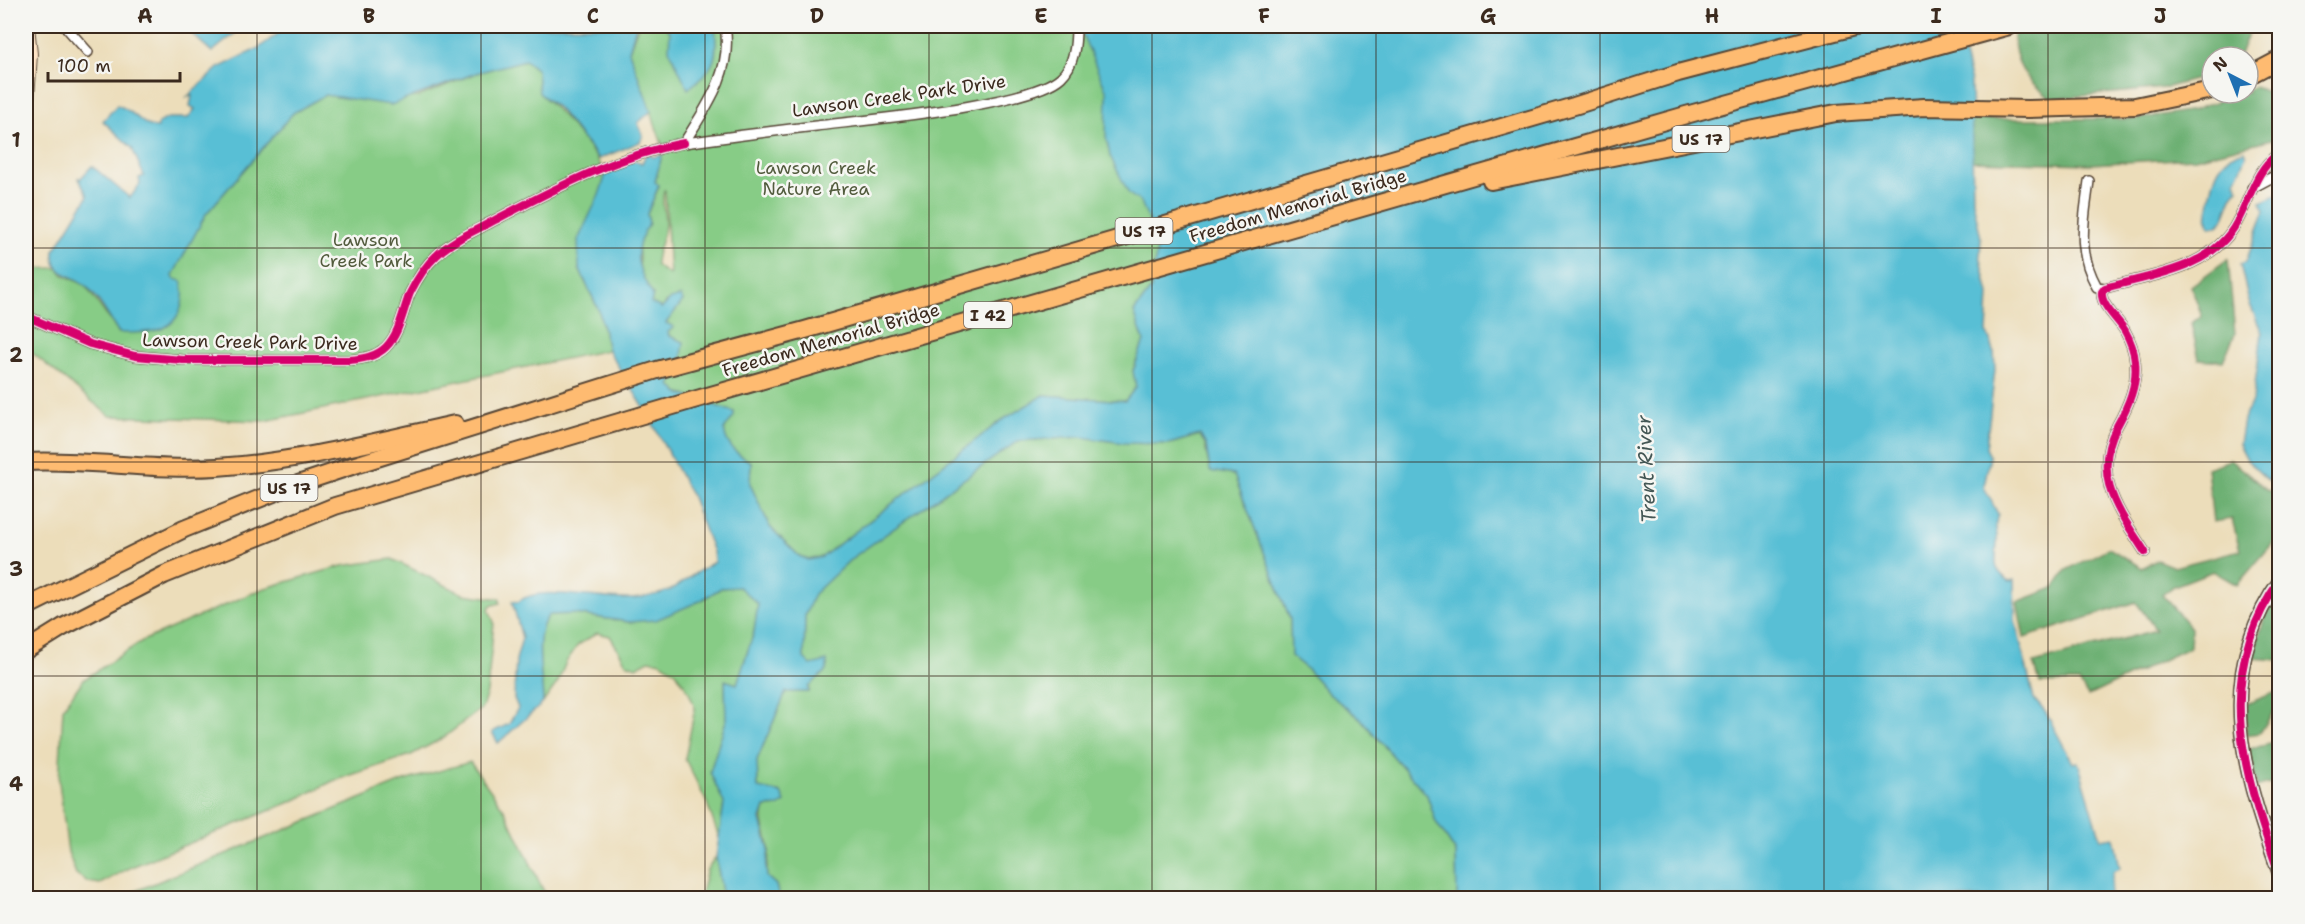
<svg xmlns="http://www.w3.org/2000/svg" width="2305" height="924" viewBox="0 0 2305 924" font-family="'Shantell Sans',sans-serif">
  <rect width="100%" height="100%" fill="#f6f6f2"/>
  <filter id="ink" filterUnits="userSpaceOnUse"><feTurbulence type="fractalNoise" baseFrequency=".0167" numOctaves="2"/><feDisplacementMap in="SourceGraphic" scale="12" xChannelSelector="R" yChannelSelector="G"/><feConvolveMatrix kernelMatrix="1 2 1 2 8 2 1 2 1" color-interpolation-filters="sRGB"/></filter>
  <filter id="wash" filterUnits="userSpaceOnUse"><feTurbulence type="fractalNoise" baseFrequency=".008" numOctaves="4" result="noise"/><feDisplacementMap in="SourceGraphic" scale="24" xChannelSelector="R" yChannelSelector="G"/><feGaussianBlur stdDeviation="1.35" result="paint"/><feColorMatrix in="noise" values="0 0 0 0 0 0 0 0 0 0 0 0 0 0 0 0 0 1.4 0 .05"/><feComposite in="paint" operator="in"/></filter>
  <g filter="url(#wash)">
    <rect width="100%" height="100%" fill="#ecddba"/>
    <g fill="#87cc86" stroke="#617b52" stroke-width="1.5" fill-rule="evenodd">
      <path d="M638,26H1107L1158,243L1151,289L1134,312L1144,341L1133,370L1136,387L1125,401L1044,395L1002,420L822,557L808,560L799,556L770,527L750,484L751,462C740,456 720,445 725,429C727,422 733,420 734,412L678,393L670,384L677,340L669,336L668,332L672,329L666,323V303L662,309L651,303L653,295L640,275L638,240L649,223L647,214L659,186L655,183L662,154V144L629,51ZM664,190H665L670,275L656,266C655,251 665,238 665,223C665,211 661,203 664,190Z"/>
      <path d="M525,60L537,70L539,93C555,106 601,157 605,175C606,182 582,255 579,269L599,311L608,350L265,421L110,416L26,348L28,269L57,268L64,275L85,285L119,333L174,279L172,275L206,214L293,113L325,95L356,99L418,97L476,73Z"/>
      <path d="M1200,435L1205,445L1210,470L1234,475L1290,619L1291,656L1308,670L1329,694L1360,718L1427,795L1436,822L1456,852L1457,898H779L776,885L767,877C766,867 770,858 769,849C768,832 759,824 765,807L780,806L781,793L758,788L757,760L786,692H809L811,665L804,659L805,616L813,594L852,558L1018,441L1081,437L1124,443L1169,444Z"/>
      <polygon points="392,559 463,594 500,599 500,603 490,606 489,610 494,622 487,692 482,708 443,738 411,755 333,781 293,801 129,868 100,884 88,882 76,874 68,852 59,782 63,708 83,680 142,641 262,589 342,566"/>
      <path d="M739,586L758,604L754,632L737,684L725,681L726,721L710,772L724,803L719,838L707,803L685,759L695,708L689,692L676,672L661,662L649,660L636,667L626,663L610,636L597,633L578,645L566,662L558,682L543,703C543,679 532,633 549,615L574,614L629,622L700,601L721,588Z"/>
      <polygon points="470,762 505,811 547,898 125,898 133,892 404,781"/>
      <polygon points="716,857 723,898 700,898 707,869"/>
    </g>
    <g fill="#6db073" stroke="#546d48" stroke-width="1.5">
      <path d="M2047,26H2251L2239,57H2212V75L2164,88L2051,99C2024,76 2017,71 2013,35Z"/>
      <polygon points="2254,87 2279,96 2279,136 2276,138 2195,158 2090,164 1971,161 1971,119 2137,119 2194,110 2237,93 2248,93 2248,89"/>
      <polygon points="2228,259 2235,334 2223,361 2199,359 2191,323 2202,316 2191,286"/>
      <polygon points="2230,460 2268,490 2279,493 2279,536 2237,585 2213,571 2174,586 2162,595 2191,628 2190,647 2088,696 2079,682 2040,683 2034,663 2156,630 2136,602 2024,638 2017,602 2054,588 2066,570 2109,548 2142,568 2157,560 2174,567 2240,550 2232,519 2213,522 2207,468"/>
      <polygon points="2279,593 2279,660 2252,658 2267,610"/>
      <polygon points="2279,691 2279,707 2275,709 2260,733 2246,735 2246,704"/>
      <polygon points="2279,742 2279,782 2257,787 2249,749"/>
    </g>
    <g fill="#58bfd5" stroke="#4a747a" stroke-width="1.5">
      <polygon points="183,26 244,26 212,52"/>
      <path d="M280,26H636L629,51L651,111L638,123L643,136L640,142L599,159L558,108L539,93L537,70L525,60L476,73L391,105L325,95L293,113L206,214L173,275L174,279L181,281C184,290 184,295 182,304C175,335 145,333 119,333C109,318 100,299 86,286C72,273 52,276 54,251L88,196L78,177L80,179L92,166L130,198L140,184L139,178L144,176L132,148L103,121L117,105C133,109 143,128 158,128V123L168,118H188L195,109L190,106L192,96L187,97L218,68L257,49L283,30Z"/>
      <path d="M664,26H715C718,61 715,68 688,89L669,49L670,31Z"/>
      <path d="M1079,26H1956L1971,82L1973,201L1981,238L1980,255L1989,294L1987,333L1994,351L1995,370L1986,448L1990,456L1984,487L1998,514C1993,526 1998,531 1997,543C1996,561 1991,569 2010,581L2014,580L2015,620L2034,699L2046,713L2073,763L2078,762L2101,839L2114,837L2120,868L2113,871L2109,898H1457L1456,852L1436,822L1427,795L1360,718L1329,694L1308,670L1291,656L1290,619L1234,475L1210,471L1206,445L1200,435L1169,444L1124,443L1081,437L1018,441L852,558L814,594L805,616L804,658L811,665L827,661V670L808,687L809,692H786L757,760L758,788L781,793L785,802L780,806L765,807L761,819L769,850L766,867L767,877L776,885L779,898H723L716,857L724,803L710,772L726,721L725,680L737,684L754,632L758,604L739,587L721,588L700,601L656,620L629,622L574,614L549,615C532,633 543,679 543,703L498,743L492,732L509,724L518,708L514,698L516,660L522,638L512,601L518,602C541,582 608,604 640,598C650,596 668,593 676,587C688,578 700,570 714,562L713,552L692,497L646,411L608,350L599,311L579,268L578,240L599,195L605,177L604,170L630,160L642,163L646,154L654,157L662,155L655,182L659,185L647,214L649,223C631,251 636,268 653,295L651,303L662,308L671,299L681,296L683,301L666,323L674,327L668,332L669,336L684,342L679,375L670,384L678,393L734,412V416L724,430C727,447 737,454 751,462L750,484L770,527L799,556L809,560L822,557L1002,420L1044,395L1125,401L1136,387L1133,371L1144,341L1134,312L1151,289L1158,243L1141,202L1129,194L1110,156L1106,137L1107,93Z"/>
      <path d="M2245,150L2247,156L2235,181L2239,189C2226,197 2230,226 2210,227C2205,218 2209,210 2210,200C2213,177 2219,156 2245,150Z"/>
      <polygon points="2279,194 2279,487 2265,478 2248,461 2239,444 2243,420 2253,399 2262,333 2249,302 2240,264 2246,262 2265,210 2261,202"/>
    </g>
  </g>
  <g filter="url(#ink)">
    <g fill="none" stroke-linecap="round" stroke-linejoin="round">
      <defs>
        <g id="minor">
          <polyline points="65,26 88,52"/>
          <path d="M725,26C733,71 707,106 684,143C728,137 772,131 816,126C864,120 1030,106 1061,77C1075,64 1076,43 1076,26"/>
          <path d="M2089,181C2084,222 2076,249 2097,287L2105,288"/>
          <polyline points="2252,188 2280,173"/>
          <path d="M26,316L90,344L135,356L183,360H349C362,359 376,357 386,347C400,333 403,310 410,293C417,279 425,266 436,256C452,240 475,231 495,220C556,188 616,156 684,143"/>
          <path d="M2145,552C2118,510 2091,476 2117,426C2128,406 2138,384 2135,361C2134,350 2130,340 2125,331C2119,320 2100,305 2102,292L2105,288C2152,275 2213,269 2237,222C2251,197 2255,170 2280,152"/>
        </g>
        <path id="tertiary" d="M2280,580C2211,676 2244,775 2280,876"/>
        <polyline id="secondary" points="26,114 30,54 27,26"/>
        <g id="motorway">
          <polyline points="2248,76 2280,59"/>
          <polyline points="1491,181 1836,113 1924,107 2028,109 2135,106 2212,90"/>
          <path d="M26,462C89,459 153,471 217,467C298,462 377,441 455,424"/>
          <polyline points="26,607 184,529 286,488 355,465 657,370 805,330 1574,106 1678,73 1858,26"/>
          <polyline points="26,650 63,627 164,575 335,506 690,401 1686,115 2009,26"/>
        </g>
      </defs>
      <use href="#minor" stroke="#564535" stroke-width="12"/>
      <use href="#tertiary" stroke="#564535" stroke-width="15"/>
      <use href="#secondary" stroke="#564535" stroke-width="16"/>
      <use href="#motorway" stroke="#564535" stroke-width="20"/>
      <use href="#minor" stroke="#fff" stroke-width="9"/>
      <use href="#tertiary" stroke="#fff" stroke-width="12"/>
      <use href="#secondary" stroke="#ffe4c6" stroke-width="14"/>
      <use href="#motorway" stroke="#febb71" stroke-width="16"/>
      <defs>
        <g id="cycleway">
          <path d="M26,316L90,344L135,356L183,360H349C362,359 376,357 386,347C400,333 403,310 410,293C417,279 425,266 436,256C452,240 475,231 495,220C556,188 616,156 684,143"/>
          <path d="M2145,552C2118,510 2091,476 2117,426C2128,406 2138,384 2135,361C2134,350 2130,340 2125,331C2119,320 2100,305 2102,292L2105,288C2152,275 2213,269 2237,222C2251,197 2255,170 2280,152"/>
          <path d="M2280,580C2211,676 2244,775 2280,876"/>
        </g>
      </defs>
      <use href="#cycleway" stroke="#f6f6f2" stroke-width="11"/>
      <use href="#cycleway" stroke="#d6006c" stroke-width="8"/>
    </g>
  </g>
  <path fill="none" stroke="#3b2a1e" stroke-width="1.5" stroke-opacity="0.55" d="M257,26V898M481,26V898M705,26V898M929,26V898M1152,26V898M1376,26V898M1600,26V898M1824,26V898M2048,26V898M26,248H2280M26,462H2280M26,676H2280"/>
  <g text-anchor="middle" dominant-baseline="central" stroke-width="5" stroke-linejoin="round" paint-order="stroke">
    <g fill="#f6f6f2" stroke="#73675e" stroke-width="1.5">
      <rect x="1672.5" y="126" width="57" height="26" rx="4.5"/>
      <rect x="1115.5" y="218" width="57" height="26" rx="4.5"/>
      <rect x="964" y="302" width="48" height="26" rx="4.5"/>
      <rect x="260.5" y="475" width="57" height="26" rx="4.5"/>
    </g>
    <g font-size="16" font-weight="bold" fill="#3b2a1e">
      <text x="1701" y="139">US 17</text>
      <text x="1144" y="231">US 17</text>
      <text x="988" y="315">I 42</text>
      <text x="289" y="488">US 17</text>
    </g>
    <g font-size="18" fill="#3b2a1e" stroke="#f6f6f2">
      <text transform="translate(899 96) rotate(-8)">Lawson Creek Park Drive</text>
      <text transform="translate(1298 206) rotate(-16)">Freedom Memorial Bridge</text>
      <text transform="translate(831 340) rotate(-16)">Freedom Memorial Bridge</text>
      <text transform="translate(250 342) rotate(1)">Lawson Creek Park Drive</text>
    </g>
    <g font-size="18" fill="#525b3d" stroke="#f6f6f2">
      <text x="816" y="168">Lawson Creek<tspan x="816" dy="21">Nature Area</tspan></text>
      <text x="366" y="240">Lawson<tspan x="366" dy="21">Creek Park</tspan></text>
    </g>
    <g font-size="20" font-style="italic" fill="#445755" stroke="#f6f6f2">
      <text transform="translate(1646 469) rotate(-93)">Trent River</text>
    </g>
  </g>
  <rect width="2305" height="924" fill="none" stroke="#f6f6f2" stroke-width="66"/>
  <g transform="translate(2230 75) rotate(318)"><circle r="28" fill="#f6f6f2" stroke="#aba49d" stroke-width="1.5"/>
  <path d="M0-4.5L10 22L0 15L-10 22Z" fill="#1f6fb2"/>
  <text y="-9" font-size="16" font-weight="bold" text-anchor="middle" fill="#3b2a1e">N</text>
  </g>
  <path d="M48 72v9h132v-9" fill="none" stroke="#3b2a1e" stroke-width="3"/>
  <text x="57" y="72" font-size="18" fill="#3b2a1e" stroke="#f6f6f2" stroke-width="4.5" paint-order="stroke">100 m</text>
  <rect x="33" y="33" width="2239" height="858" fill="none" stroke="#3b2a1e" stroke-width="2"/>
  <g font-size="20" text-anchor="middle" font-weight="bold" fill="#3b2a1e">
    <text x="145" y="23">A</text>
    <text x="369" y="23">B</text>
    <text x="593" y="23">C</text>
    <text x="817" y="23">D</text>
    <text x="1041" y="23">E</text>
    <text x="1264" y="23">F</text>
    <text x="1488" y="23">G</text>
    <text x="1712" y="23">H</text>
    <text x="1936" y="23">I</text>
    <text x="2160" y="23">J</text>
    <text x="16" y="147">1</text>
    <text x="16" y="362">2</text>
    <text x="16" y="576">3</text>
    <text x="16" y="791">4</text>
  </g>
</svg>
